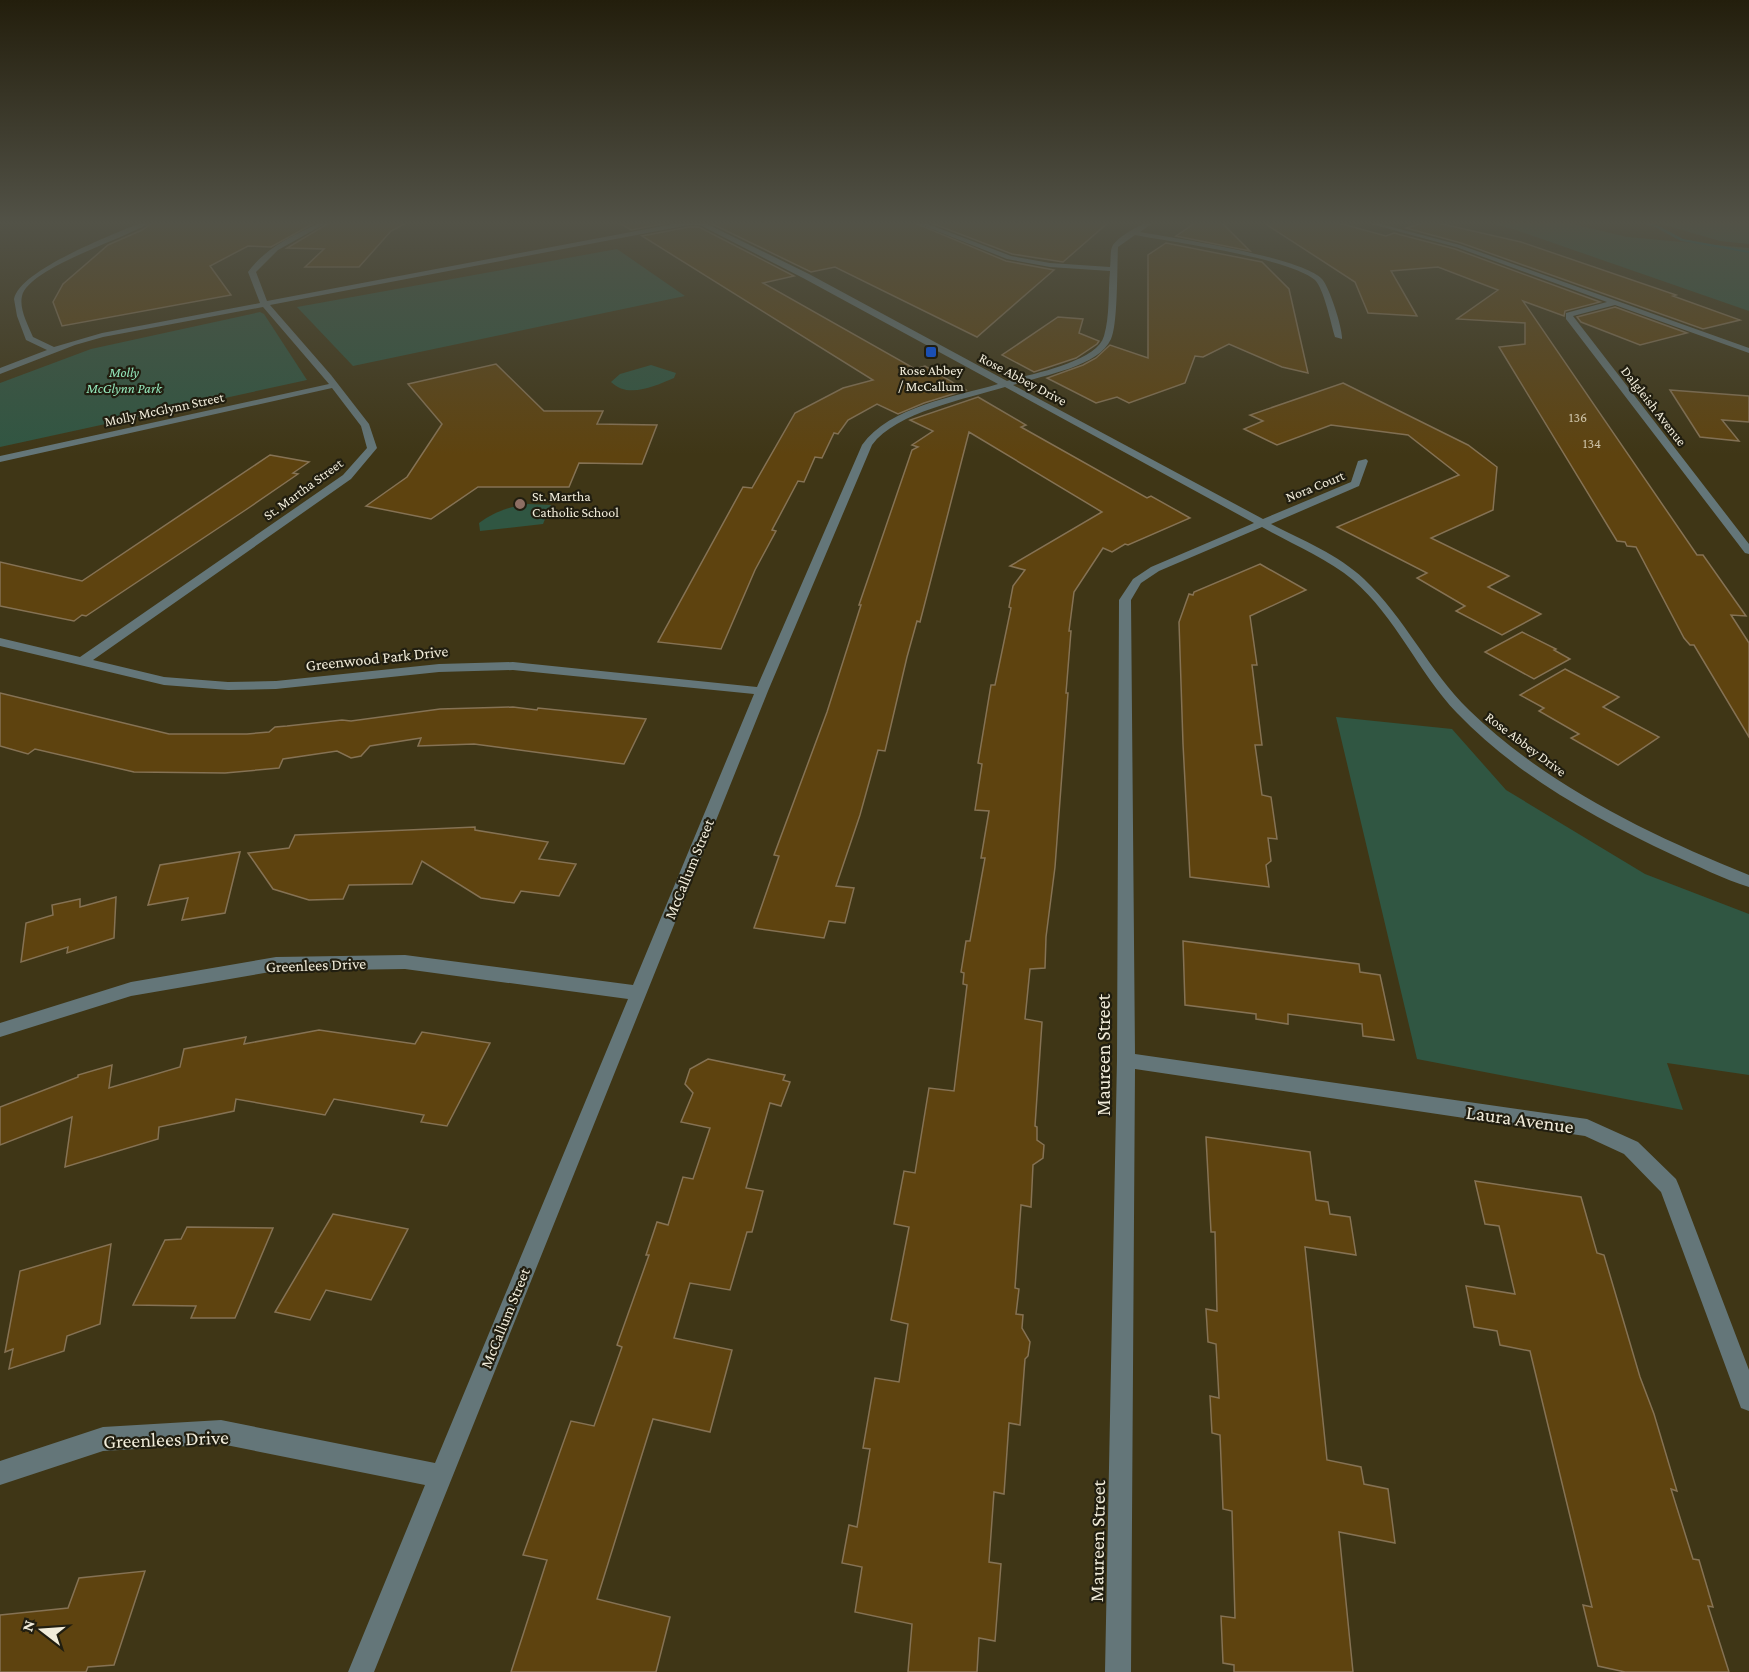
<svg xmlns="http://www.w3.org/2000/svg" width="1749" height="1672" viewBox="0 0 1749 1672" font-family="'Crimson Pro',serif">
  <rect width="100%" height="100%" fill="#3f3616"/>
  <g fill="#305642">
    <polygon points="1478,221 1560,221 1627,237 1749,248 1749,311 1513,229"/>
    <polygon points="1651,221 1749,221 1749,244 1720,241"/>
    <polygon points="617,249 685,296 353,366 297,307"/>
    <polygon points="260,312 264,314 307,380 0,447 0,383 91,349"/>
    <path d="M651,365L676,373L674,378C655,386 628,399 611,382L620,374Z"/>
    <path d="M528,504L551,505L543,524L480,531L479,523C494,512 508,507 528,504Z"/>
    <polygon points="1336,717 1452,729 1506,790 1645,874 1749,914 1749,1075 1667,1063 1683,1110 1417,1059"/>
  </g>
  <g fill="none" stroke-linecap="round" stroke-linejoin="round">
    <polygon fill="#066069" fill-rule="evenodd" points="1635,221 1640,221 1657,225 1683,239 1749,251 1749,253 1681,241 1655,227"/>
  </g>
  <g fill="#5e430f" stroke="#857254" stroke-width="1.5">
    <polygon points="155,221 318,221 271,247 248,246 210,266 231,295 62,326 53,302 63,284 108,245 142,230"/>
    <polygon points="332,221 410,221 391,231 359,267 305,267 324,249 287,248"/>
    <polygon points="616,221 678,221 631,230"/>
    <polygon points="706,221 910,221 1006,261 1054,270 977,337 835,267 811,272"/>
    <polygon points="926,221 1110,221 1063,262 1012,254"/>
    <polygon points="1198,221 1220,221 1250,251 1176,236"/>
    <polygon points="1261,221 1331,221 1386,236 1394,233 1455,249 1600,302 1565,311 1564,316 1523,301 1697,555 1703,555 1746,616 1731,615 1749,643 1749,737 1694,645 1690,645 1684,638 1636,547 1627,546 1625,542 1617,541 1499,347 1525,344 1525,323 1457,319 1498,290 1438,267 1391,271 1417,316 1368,313 1355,282"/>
    <polygon points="1429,221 1521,242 1676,295 1673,296 1740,320 1703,329 1461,243 1406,228"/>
    <polygon points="689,227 699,227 794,276 763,283 915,369 925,366 966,390 924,403 898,414 877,404 848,420 838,434 834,433 822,458 815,457 804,482 798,481 772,530 776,531 755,570 721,649 658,642 743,487 752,488 795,413 843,388 873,380 642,236"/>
    <polygon points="1166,243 1262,262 1289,289 1308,373 1282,367 1229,344 1203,357 1195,356 1185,383 1129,403 1117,397 1096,403 1047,378 1083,365 1096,358 1110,345 1148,358 1148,255"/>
    <polygon points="1615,307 1687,333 1640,345 1581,322 1577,317"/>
    <polygon points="1058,317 1083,319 1079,333 1099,341 1097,344 1076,358 1034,372 1002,355"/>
    <polygon points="496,364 544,411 603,411 597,424 657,425 642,464 579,463 569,487 478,487 431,519 366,506 407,477 442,424 408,384"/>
    <polygon points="1343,383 1468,445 1497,467 1493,510 1431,538 1509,576 1488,587 1541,614 1502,635 1456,611 1465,606 1417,578 1427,573 1337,527 1459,475 1408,435 1331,425 1277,445 1244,429 1263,421 1250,415"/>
    <polygon points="1670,390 1749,396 1749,422 1722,420 1739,441 1700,437"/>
    <polygon points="978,397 1026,425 1021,427 1147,498 1151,496 1190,518 1128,545 1125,544 1112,552 1103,548 1074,592 1069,631 1071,631 1066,693 1068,693 1055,867 1046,937 1045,968 1030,969 1025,1019 1042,1022 1035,1126 1037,1127 1037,1140 1044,1145 1043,1158 1033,1165 1031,1207 1021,1205 1015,1288 1019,1289 1016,1314 1023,1315 1022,1328 1030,1342 1028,1356 1025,1359 1020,1425 1009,1423 1004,1494 994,1492 989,1562 1001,1564 995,1641 979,1638 977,1672 908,1672 912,1624 855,1612 862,1567 842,1563 849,1525 857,1527 870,1449 863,1448 875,1378 899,1382 908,1324 891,1320 909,1227 894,1224 904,1171 915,1173 929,1088 954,1091 967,985 963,984 964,973 961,972 966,941 970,941 985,858 981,858 989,811 975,810 982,764 978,763 991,685 995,685 1011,608 1009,607 1013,586 1025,570 1010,566 1102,512 969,432 920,622 917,621 907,657 885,751 878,750 860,815 836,886 854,888 845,923 829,921 824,938 754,928 779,856 774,855 827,712 861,605 859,605 912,450 918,447 912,445 933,431 910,420"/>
    <polygon points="270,455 309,462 293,473 298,474 247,509 86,616 82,615 74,621 0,606 0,562 82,581"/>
    <polygon points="1260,564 1306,590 1250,616 1257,665 1252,665 1262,745 1255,745 1262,795 1271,797 1277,839 1268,838 1271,861 1266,865 1269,887 1190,877 1183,744 1179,622 1189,594 1193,595 1194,592"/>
    <polygon points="1522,632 1556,649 1554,650 1570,659 1534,679 1485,652"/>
    <polygon points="1565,669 1619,697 1603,707 1659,737 1618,765 1571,738 1579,734 1539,711 1544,708 1520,695"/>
    <polygon points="0,693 169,734 247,734 269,732 275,727 287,726 342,720 351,721 440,709 513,707 537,710 538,708 646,719 624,764 474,744 418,746 421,738 370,746 361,756 351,758 337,751 283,759 279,768 225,773 134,772 35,749 28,754 0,746"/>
    <polygon points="475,827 475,830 548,842 539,859 576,864 559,896 521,891 514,903 481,898 422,861 412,884 349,885 343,899 309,900 273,889 248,853 289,848 295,835"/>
    <polygon points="240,852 225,913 182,920 188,898 148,905 160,865"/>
    <polygon points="116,897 114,938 67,953 68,947 21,962 26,923 53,915 52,905 80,899 80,907"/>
    <polygon points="1183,941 1359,964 1360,972 1380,975 1394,1040 1363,1036 1362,1024 1288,1014 1288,1024 1256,1019 1256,1014 1185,1005"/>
    <polygon points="319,1030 415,1044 422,1032 490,1043 447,1126 421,1122 424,1115 334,1099 325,1115 236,1099 234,1111 159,1127 158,1139 65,1167 72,1117 0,1145 0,1107 78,1077 78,1075 112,1065 109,1088 180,1067 184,1049 246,1037 244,1044"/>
    <polygon points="708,1059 785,1075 783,1080 790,1082 781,1106 770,1103 746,1188 763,1191 752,1232 747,1232 730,1290 690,1283 674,1338 732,1350 710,1432 653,1419 597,1599 670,1617 656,1672 511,1672 547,1560 523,1555 571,1421 594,1426 622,1347 617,1345 649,1255 646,1255 657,1222 668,1225 683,1177 693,1179 710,1128 681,1122 693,1093 685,1084 690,1069"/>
    <polygon points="1206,1137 1310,1152 1316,1200 1328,1202 1330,1214 1350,1217 1356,1255 1305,1247 1327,1460 1361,1467 1364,1484 1388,1489 1395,1543 1339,1532 1353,1672 1234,1672 1234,1665 1223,1663 1221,1616 1235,1618 1232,1511 1223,1509 1220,1435 1212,1433 1210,1396 1219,1398 1216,1344 1208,1342 1206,1309 1217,1311 1215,1232 1211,1232"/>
    <polygon points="1475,1181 1581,1197 1597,1253 1604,1255 1640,1377 1654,1414 1677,1491 1671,1489 1693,1559 1699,1560 1713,1607 1708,1606 1729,1672 1625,1672 1598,1666 1583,1605 1592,1607 1530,1351 1500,1345 1497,1331 1474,1327 1466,1286 1515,1294 1499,1226 1485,1224"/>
    <polygon points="333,1214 408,1229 371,1300 326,1290 310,1320 275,1312"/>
    <polygon points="187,1227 273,1228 235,1318 191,1318 196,1306 133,1305 165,1240 181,1239"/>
    <polygon points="111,1244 100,1324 67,1336 64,1351 9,1369 13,1349 5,1352 20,1271"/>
    <polygon points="145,1571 114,1665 88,1667 86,1672 0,1672 0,1615 68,1608 79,1578"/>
  </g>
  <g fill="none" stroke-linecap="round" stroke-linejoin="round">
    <g fill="#647679" fill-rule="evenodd">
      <path d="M145,221H153C128,238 29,267 22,296C19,309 28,325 33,337L54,347L102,333L260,303L248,272C267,246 295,235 323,221H330L278,250L256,272L267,301L689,221H701L809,274L1007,381C1031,374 1097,362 1104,336C1110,316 1108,291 1110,271L1050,267L1007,259L912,221H920L1011,256L1050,263L1110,267C1111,261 1110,252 1112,247C1116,237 1145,221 1156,221L1140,232C1174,238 1301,257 1322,279C1329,286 1343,329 1342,339L1335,337C1331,324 1324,289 1315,280C1289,258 1173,242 1135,235L1118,247C1117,267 1118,324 1111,339C1099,367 1040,376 1013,385L1263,519L1351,482L1358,461L1366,459L1368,461L1359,486L1271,524C1302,540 1339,555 1364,579C1405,618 1429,671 1469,710C1547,786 1650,835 1749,875V887C1723,879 1698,866 1673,855C1596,819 1516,775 1457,713C1418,672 1396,617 1353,580C1327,558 1292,544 1262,527L1159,571L1141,583L1131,600L1135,1054L1587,1119L1638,1142L1676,1179L1679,1186L1749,1370V1411L1741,1408L1738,1400L1661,1192L1624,1154L1585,1136L1135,1069L1131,1672H1105L1117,1060L1119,600L1133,579L1151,567L1254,523L1005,387C966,399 896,412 872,445L768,691L374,1672H348L425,1485L221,1444L103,1451L0,1485V1461L103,1427L221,1420L435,1463L628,999L405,969L276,971L131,996L0,1037V1023L131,982L276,957L405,955L633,985L754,694L513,670L439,672L276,689L228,690L164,685L0,646V638L80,657L343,475L367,448L361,426L332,388L0,462V456L329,384L263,307L103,337L75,345L0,374V368L47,350L26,340L17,316L14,299C20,269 117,233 145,221ZM689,225H700L803,278L998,384C955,397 890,406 862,445L757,687L513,662L439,664L276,681L228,682L164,677L93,660L351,479L377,448L369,424L331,375L270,305Z"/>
      <polygon points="1360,221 1369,221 1460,245 1749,348 1749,353 1615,305 1573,316 1749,544 1749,554 1745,553 1566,319 1566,313 1607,302 1456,247"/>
    </g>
  </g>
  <linearGradient id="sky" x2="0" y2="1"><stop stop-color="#231e0c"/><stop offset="0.49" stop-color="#525247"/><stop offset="1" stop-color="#525247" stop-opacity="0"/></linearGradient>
  <rect width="1749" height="455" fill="url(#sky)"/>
  <rect fill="#1a4fb4" stroke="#211e10" stroke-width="2" x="925" y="346" width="12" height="12" rx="3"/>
  <circle fill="#8d6e63" stroke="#211e10" stroke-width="2" cx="520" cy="504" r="6"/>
  <g text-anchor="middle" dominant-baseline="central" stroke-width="4.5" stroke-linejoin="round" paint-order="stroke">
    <g font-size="14" fill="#f1ecda" stroke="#211e10">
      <text x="931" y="370">Rose Abbey<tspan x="931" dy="16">/ McCallum</tspan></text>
      <text x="532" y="496" text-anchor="start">St. Martha<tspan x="532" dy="16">Catholic School</tspan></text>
    </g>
    <g font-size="14" font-style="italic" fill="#94e9bc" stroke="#211e10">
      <text x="124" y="372">Molly<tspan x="124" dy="16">McGlynn Park</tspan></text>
    </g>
    <g font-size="14" fill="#f1ecda" stroke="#211e10">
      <text transform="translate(1023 379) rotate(28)">Rose Abbey Drive</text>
      <text transform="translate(1654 406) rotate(52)">Dalgleish Avenue</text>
      <text transform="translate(164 409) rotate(-12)">Molly McGlynn Street</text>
      <text transform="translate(1315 486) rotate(-22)">Nora Court</text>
      <text transform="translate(303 489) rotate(-36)">St. Martha Street</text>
      <text transform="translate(1526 744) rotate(37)">Rose Abbey Drive</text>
    </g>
    <g font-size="14" fill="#ccc2a7">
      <text x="1578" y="417">136</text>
      <text x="1592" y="443">134</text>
    </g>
    <g font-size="16" fill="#f1ecda" stroke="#211e10">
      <text transform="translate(377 658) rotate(-6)">Greenwood Park Drive</text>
      <text transform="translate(689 869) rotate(-68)">McCallum Street</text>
      <text transform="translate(316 965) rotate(-2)">Greenlees Drive</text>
      <text transform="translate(505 1318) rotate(-68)">McCallum Street</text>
    </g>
    <g font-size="20" fill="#f1ecda" stroke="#211e10">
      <text transform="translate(1103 1055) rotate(-90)">Maureen Street</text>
      <text transform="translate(1520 1119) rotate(8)">Laura Avenue</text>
      <text transform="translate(166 1439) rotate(-2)">Greenlees Drive</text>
      <text transform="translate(1097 1541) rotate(-89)">Maureen Street</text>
    </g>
  </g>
  <g transform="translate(42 1630) rotate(287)" stroke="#211e10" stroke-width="4.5" paint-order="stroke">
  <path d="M0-4.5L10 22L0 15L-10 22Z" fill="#f1ecda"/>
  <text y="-9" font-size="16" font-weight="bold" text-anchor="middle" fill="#f1ecda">N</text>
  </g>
</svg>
